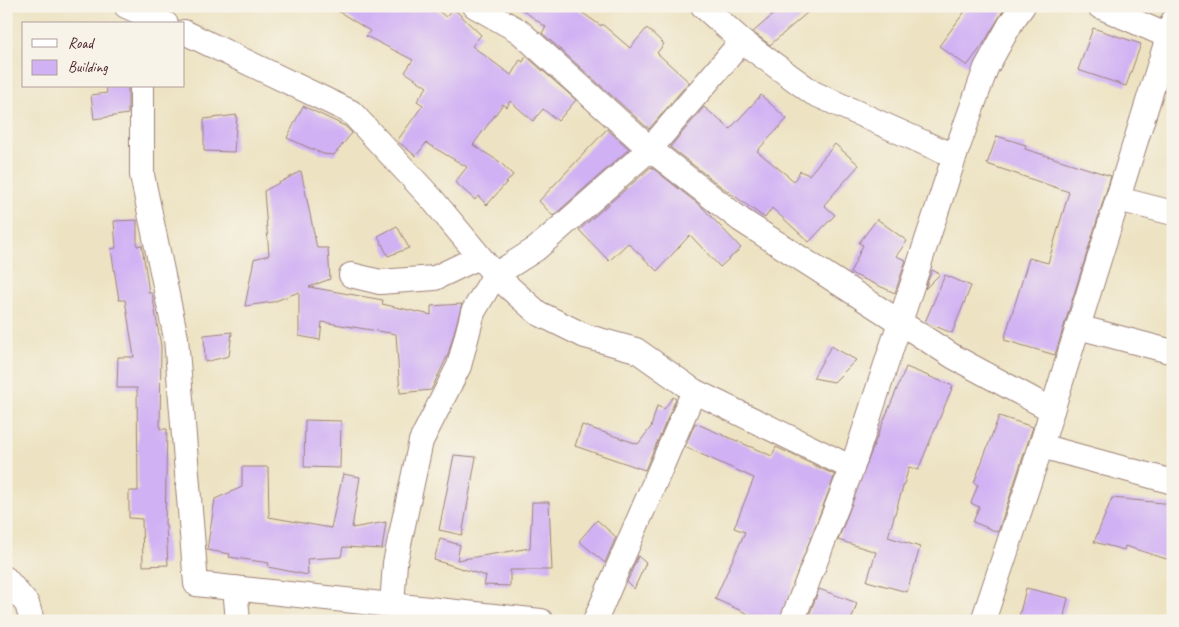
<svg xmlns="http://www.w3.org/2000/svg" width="1179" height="627" viewBox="0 0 1179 627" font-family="Caveat,sans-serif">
  <rect width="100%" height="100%" fill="#f7f3e8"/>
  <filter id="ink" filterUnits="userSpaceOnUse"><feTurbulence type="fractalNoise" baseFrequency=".02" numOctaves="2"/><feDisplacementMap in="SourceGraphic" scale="10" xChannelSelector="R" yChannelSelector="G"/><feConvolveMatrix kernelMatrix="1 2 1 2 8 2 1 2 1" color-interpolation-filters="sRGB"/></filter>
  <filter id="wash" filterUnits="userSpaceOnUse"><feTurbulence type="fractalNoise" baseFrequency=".0096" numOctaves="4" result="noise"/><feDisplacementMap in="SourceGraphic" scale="20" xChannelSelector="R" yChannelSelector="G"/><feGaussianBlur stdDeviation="1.12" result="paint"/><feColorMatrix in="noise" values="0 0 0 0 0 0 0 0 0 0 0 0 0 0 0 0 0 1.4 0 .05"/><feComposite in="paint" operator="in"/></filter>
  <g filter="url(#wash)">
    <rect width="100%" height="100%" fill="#ede3c3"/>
    <g id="blocks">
      <g fill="#d0b1f4">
        <polygon points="330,6 432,6 446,17 454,9 481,35 472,46 511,75 520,60 523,62 526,56 576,100 558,121 543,109 533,121 510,101 507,107 503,104 473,145 500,162 513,175 487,205 478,196 475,200 455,182 467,167 426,143 416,156 397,141 423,105 417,101 427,87 405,72 413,60 366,36 370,31"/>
        <polygon points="517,6 573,6 601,26 602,24 630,48 647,28 664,44 657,53 689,82 649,129 542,33 546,27"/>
        <polygon points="783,6 815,6 770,45 753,32"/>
        <polygon points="969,6 1006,6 982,46 967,66 939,46"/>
        <polygon points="1093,28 1141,44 1126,86 1078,70"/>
        <polygon points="106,86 128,86 128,114 94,119 91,95 107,93"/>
        <polygon points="761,95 787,119 757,151 794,181 800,171 809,175 835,144 859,165 824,205 835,215 809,242 772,208 765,218 719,185 670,147 704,107 730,129"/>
        <polygon points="303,106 345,126 352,133 334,155 323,154 287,138"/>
        <polygon points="237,115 234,152 204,151 204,119"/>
        <polygon points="607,129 629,149 553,216 539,201"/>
        <polygon points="997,136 1026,145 1025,149 1111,176 1055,355 1004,340 1029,258 1048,263 1069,192 987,164"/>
        <polygon points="651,167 702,207 741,248 720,267 690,235 657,271 628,243 609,261 579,230"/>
        <polygon points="301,171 317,248 328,248 330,279 309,287 383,300 382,304 431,315 431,306 462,304 448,355 431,390 400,393 396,334 322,322 320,340 299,336 299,292 273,302 245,306 254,259 269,255 264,191"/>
        <polygon points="877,219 907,241 896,256 906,260 895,293 850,273 863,245 859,243"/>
        <polygon points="137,220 137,246 142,245 149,293 152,293 161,346 160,429 167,429 165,525 166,525 168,565 143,566 142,519 129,518 129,491 138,491 137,388 117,388 118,357 134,357 125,300 119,300 111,249 116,248 114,221"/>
        <polygon points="397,226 409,248 388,256 378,236"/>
        <polygon points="932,270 940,274 925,289"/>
        <polygon points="945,275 971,286 952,333 925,322"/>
        <polygon points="232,332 229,356 205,362 204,335"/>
        <polygon points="831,346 856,360 834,382 813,378"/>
        <polygon points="906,367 953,386 918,470 909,467 888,537 920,547 907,592 867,581 876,552 838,540 875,442"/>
        <polygon points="673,397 676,399 645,470 575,446 582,425 638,444 651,427 657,406 664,409"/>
        <polygon points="999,416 1033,427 998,532 973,522 979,507 971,503 978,485 974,483"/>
        <polygon points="305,420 341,421 340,468 304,467"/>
        <polygon points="695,423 772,456 776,447 835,475 779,621 764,621 715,599 745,532 734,528 754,478 685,447"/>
        <polygon points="454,455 476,457 462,535 439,530"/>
        <polygon points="242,467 268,467 269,517 331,528 343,474 360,477 352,528 386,522 382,549 343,547 341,557 307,559 308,575 268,567 269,563 229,557 230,554 207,550 215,499 242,487"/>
        <polygon points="1112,498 1173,504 1173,561 1125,546 1124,550 1094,542"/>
        <polygon points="532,502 549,502 552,570 510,570 510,586 484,585 486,576 434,560 440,539 460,545 457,560 530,548"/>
        <polygon points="597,520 616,537 605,563 579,541"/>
        <polygon points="638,556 646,563 634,589 627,582"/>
        <polygon points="1026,588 1068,598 1063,621 1018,621"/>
        <polygon points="819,589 857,603 851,621 807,621"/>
      </g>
    </g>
  </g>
  <g filter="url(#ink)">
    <use href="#blocks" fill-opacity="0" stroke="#9c8177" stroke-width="1"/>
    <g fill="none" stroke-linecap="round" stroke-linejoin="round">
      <defs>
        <g id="minor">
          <polyline points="126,6 166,24"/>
          <polyline points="475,6 519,31 650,149 741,220 954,357 1052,410"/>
          <polyline points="703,6 742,41 813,93 938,149 955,155"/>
          <polyline points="1099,6 1168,36"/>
          <polyline points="184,32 351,112 432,199 495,275 538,313 585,336 636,350 694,391 852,468"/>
          <polyline points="142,86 142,175 176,338 196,584 541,621"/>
          <polyline points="1118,199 1173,213"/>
          <polyline points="351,275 380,282 435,278 479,257"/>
          <polyline points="1078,327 1173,352"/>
          <polyline points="1041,446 1173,482"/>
          <polyline points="6,579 27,604 32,621"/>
          <polyline points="235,588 238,621"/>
          <polyline points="392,605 395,563 421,441 459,366 473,312 495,275 536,249 650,149 742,41"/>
          <polyline points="595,621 694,391"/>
          <polyline points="792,621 852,468 955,155 986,68 1012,21 1023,6"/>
          <polyline points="983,621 1041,446 1173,21"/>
        </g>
      </defs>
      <use href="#minor" stroke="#9c8177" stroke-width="26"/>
      <use href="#minor" stroke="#fff" stroke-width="24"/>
    </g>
  </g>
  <rect width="1179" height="627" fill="none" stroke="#f7f3e8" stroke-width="25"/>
  <rect x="22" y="22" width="162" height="65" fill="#f7f3e8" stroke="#b29e9c"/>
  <rect x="32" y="39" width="25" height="8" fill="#ffffff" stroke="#b29e9c"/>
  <text x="68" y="48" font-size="15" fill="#4a1f2b">Road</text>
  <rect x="32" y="60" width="25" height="15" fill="#d0b1f4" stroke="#b29e9c"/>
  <text x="68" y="72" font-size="15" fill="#4a1f2b">Building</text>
</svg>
